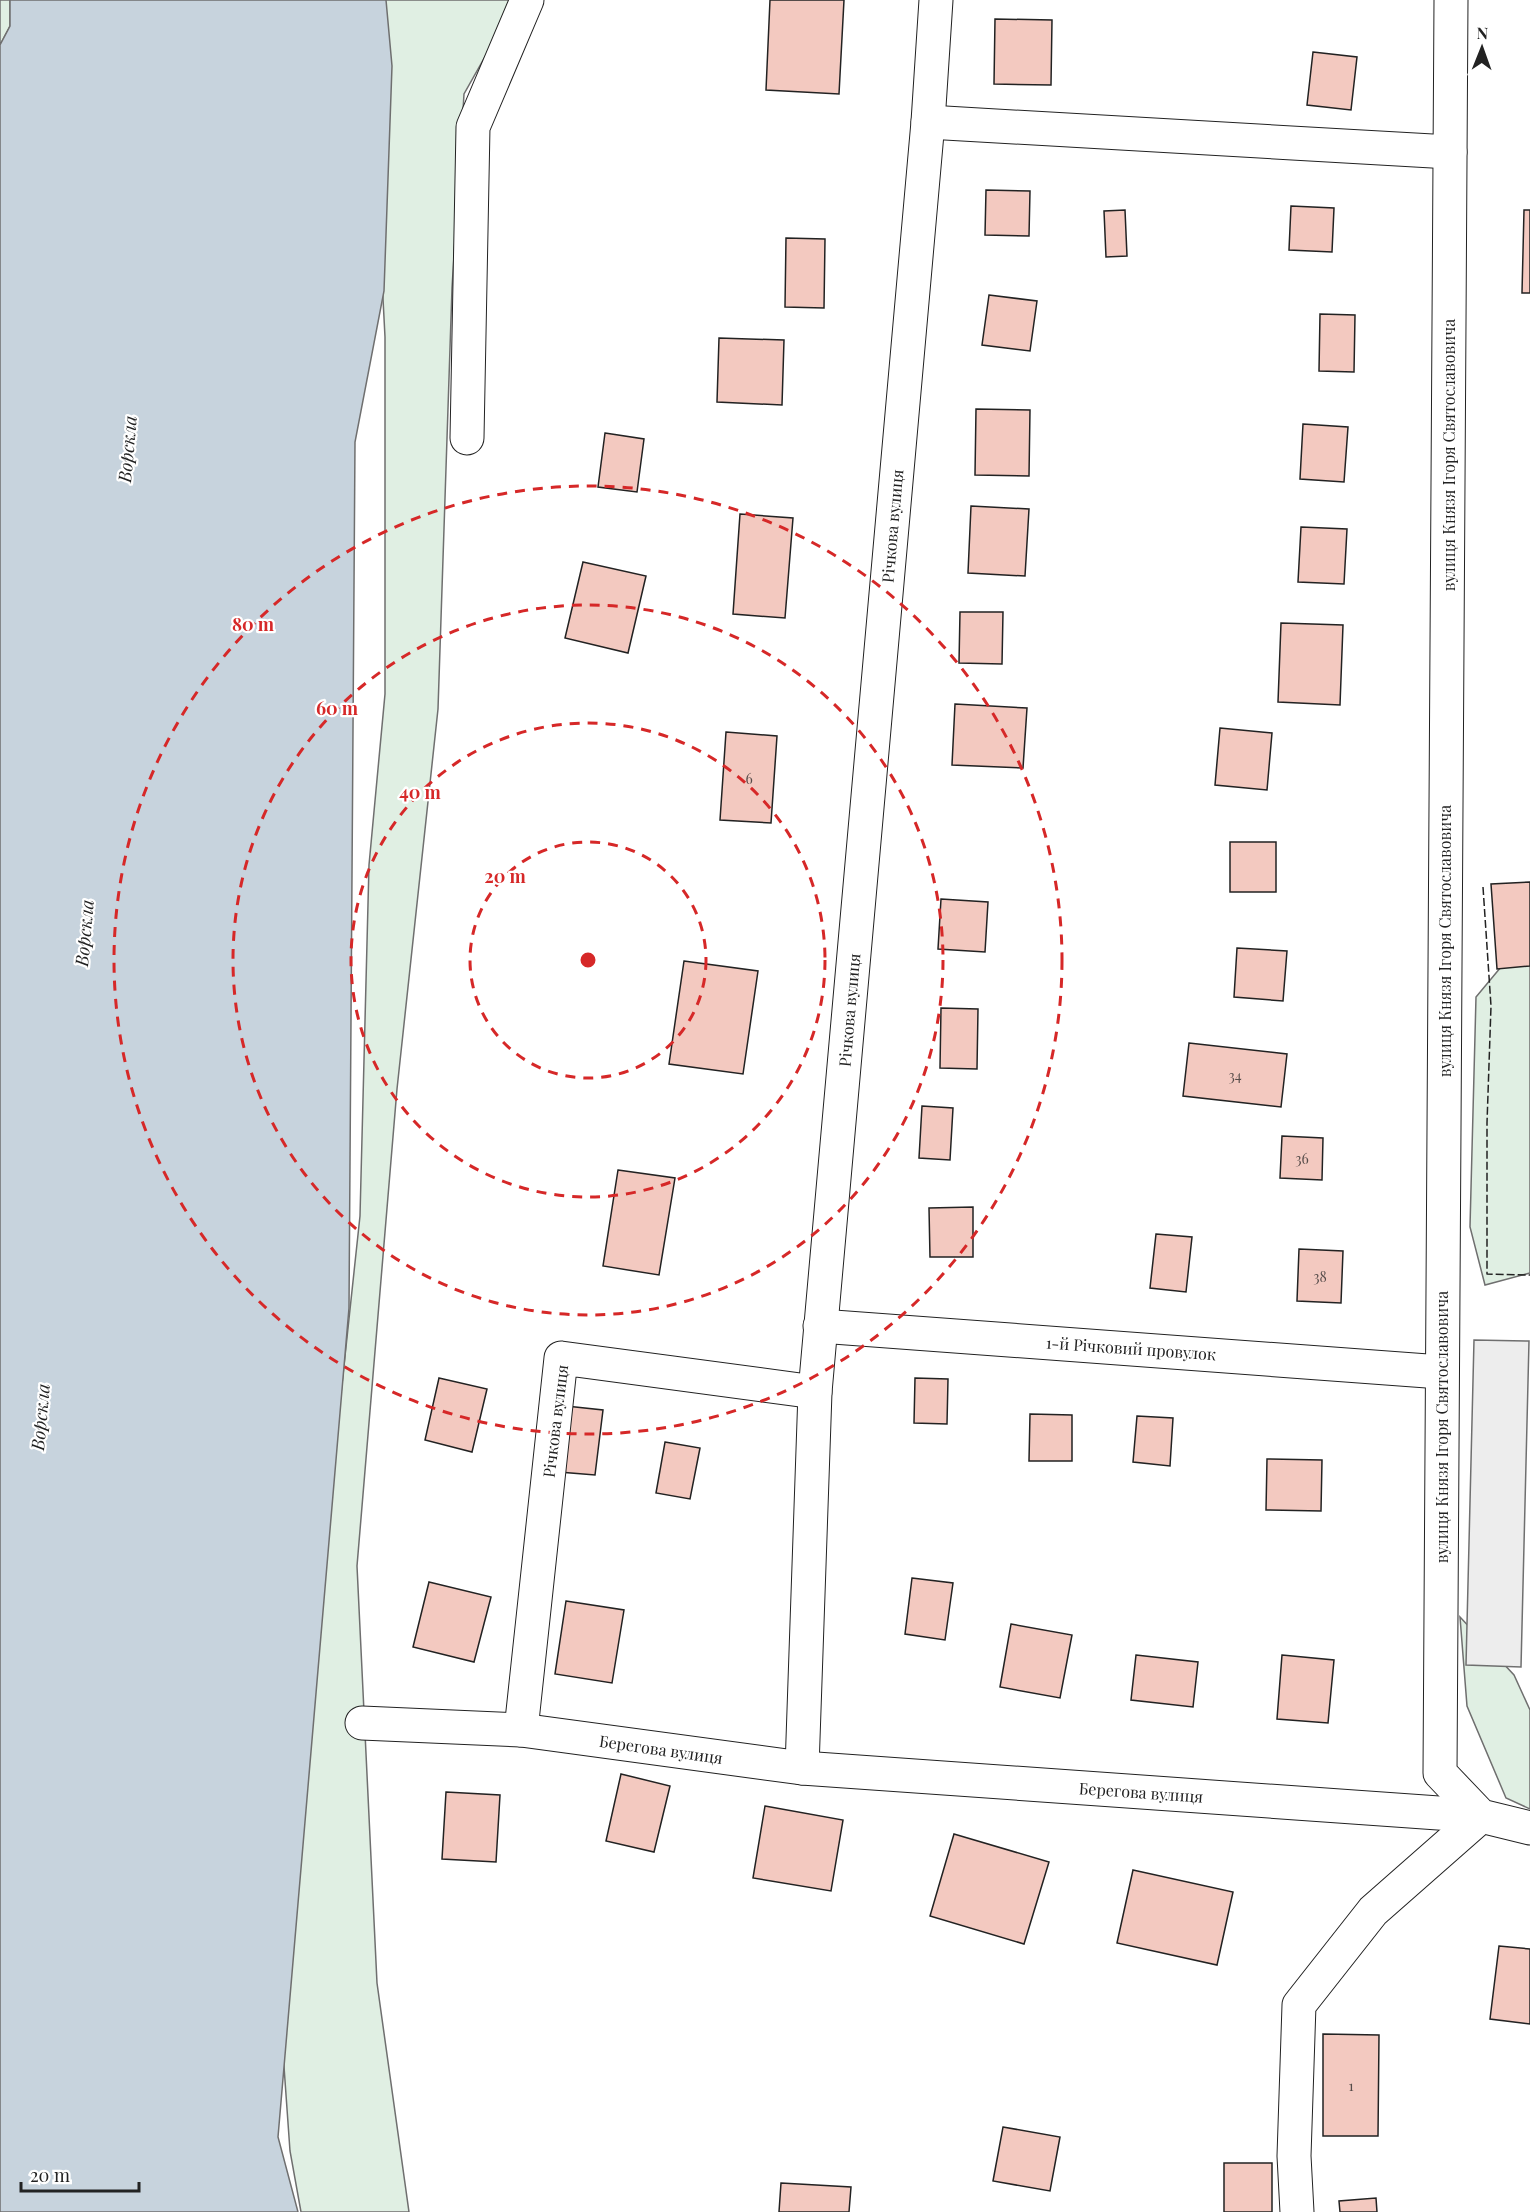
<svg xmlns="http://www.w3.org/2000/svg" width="1530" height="2212" viewBox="0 0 1530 2212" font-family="'Playfair Display',serif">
  <rect width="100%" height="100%" fill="#fff"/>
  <g fill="#e0efe3" stroke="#6f6f6f" stroke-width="1.5">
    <polygon points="0,0 10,0 10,26 0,45"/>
    <polygon points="378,0 517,0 464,94 452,288 438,709 397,1089 357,1566 377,1983 409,2212 301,2212 290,2151 278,1982 360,1216 369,865 385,694 385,337 372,87"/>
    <polygon points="1530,951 1530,1273 1485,1285 1470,1227 1476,997 1511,955"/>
    <polygon points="1460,1617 1514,1675 1530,1710 1530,1809 1506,1798 1467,1706"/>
  </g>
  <polygon fill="#ededed" stroke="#6f6f6f" stroke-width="1.5" points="1474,1340 1529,1341 1521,1667 1466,1665"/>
  <polygon fill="#c7d3dd" stroke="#6f6f6f" stroke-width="1.5" points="10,0 386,0 392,66 384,291 355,442 349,1308 278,2137 298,2212 0,2212 0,45 10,26"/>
  <g fill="#f3c9c0" stroke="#222" stroke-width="1.5">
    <polygon points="770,0 844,0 839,94 766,90"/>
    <polygon points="995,19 1052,20 1051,85 994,84"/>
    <polygon points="1313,52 1357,57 1351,110 1307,105"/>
    <polygon points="986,190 1030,191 1029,236 985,235"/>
    <polygon points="1291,206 1334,208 1332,252 1289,250"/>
    <polygon points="1125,210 1127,256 1106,257 1104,211"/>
    <polygon points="1524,210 1530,210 1530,293 1522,293"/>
    <polygon points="786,238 825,239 824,308 785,307"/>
    <polygon points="989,295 1037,301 1030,351 982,345"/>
    <polygon points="1320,314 1355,315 1354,372 1319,371"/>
    <polygon points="719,338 784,340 782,405 717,402"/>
    <polygon points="976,409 1030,410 1029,476 975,475"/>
    <polygon points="1303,424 1348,427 1344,482 1300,479"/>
    <polygon points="605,433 644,439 637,492 598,487"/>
    <polygon points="971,506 1029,509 1025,576 968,573"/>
    <polygon points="740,514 793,518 785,618 733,614"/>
    <polygon points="1301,527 1347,529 1344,584 1298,582"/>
    <polygon points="583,562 646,576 628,653 565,638"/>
    <polygon points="960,612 1003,612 1002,664 959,663"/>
    <polygon points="1281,623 1343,625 1340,705 1278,702"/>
    <polygon points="955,704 1027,708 1023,768 952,765"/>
    <polygon points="1220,728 1272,733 1267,790 1215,785"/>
    <polygon points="726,732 777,736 771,823 720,820"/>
    <rect x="1230" y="842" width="46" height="50"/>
    <polygon points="1530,882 1530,966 1497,969 1491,884"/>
    <polygon points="941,899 988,902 985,952 938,949"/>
    <polygon points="1237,948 1287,951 1283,1001 1234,997"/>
    <polygon points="684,961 758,971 743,1074 669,1064"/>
    <polygon points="941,1008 978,1009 977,1069 940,1068"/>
    <polygon points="1189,1043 1287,1054 1281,1107 1183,1096"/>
    <polygon points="922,1106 953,1108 950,1160 919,1158"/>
    <polygon points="1282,1136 1323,1138 1322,1180 1280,1178"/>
    <polygon points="618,1170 675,1178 659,1275 603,1266"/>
    <polygon points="973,1207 973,1257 930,1257 929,1208"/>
    <polygon points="1156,1234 1192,1237 1186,1292 1150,1288"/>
    <polygon points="1299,1249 1343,1251 1341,1303 1297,1301"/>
    <polygon points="439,1378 487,1389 472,1452 425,1440"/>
    <polygon points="915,1378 948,1379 947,1424 914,1423"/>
    <polygon points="566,1406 603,1410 595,1475 559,1472"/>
    <polygon points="1030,1414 1072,1415 1072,1461 1029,1461"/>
    <polygon points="1137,1416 1173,1418 1170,1466 1133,1462"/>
    <polygon points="665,1442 700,1448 690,1499 656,1493"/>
    <polygon points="1267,1459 1322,1460 1321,1511 1266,1510"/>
    <polygon points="912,1578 953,1583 945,1640 905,1634"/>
    <polygon points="429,1582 491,1597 474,1662 413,1647"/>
    <polygon points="566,1601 624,1610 612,1683 555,1674"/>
    <polygon points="1011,1624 1072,1635 1060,1698 1000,1687"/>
    <polygon points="1136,1655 1198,1662 1193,1707 1131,1700"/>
    <polygon points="1282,1655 1334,1660 1328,1723 1277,1719"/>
    <polygon points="621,1774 670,1786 654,1852 606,1841"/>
    <polygon points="446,1792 500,1795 496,1862 442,1859"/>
    <polygon points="765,1806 843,1820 831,1891 753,1878"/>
    <polygon points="954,1834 1049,1862 1024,1944 930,1916"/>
    <polygon points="1133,1870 1233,1892 1217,1965 1117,1943"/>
    <polygon points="1499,1946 1530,1949 1530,2024 1490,2019"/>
    <polygon points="1323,2034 1379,2035 1378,2136 1323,2136"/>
    <polygon points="1003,2127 1060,2137 1050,2191 993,2181"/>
    <rect x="1224" y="2163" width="48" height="49"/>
    <polygon points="781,2183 851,2187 849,2212 779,2212"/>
    <polygon points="1376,2198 1377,2212 1340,2212 1339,2201"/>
  </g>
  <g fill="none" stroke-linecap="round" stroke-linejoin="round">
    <defs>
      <g id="minor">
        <polyline points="1451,0 1440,1773 1481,1816 1530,1828"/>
        <polyline points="928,122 1450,152"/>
        <polyline points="467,438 473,127 527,0"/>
        <polyline points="820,1326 1441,1372"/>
        <polyline points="362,1723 521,1730 802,1768 1481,1816"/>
        <polyline points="521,1730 561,1358 815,1392"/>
        <polyline points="802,1768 815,1392 928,122 936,0"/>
        <polyline points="1297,2212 1294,2156 1299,2005 1373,1911 1481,1816"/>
      </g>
    </defs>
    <use href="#minor" stroke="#222" stroke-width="35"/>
    <use href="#minor" stroke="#fff" stroke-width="33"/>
    <polyline stroke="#222" stroke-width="1.5" stroke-dasharray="8 3" stroke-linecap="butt" points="1483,887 1491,1006 1487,1123 1487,1274 1530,1275"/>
  </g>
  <g fill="none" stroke="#d62828" stroke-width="3" stroke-dasharray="10 8">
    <circle cx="588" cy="960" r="118"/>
    <circle cx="588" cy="960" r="237"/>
    <circle cx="588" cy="960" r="355"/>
    <circle cx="588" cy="960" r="474"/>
  </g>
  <g text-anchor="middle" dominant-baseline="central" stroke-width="4.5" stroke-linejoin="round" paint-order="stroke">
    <g font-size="14" fill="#564c4a">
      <text x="749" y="778">6</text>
      <text x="1235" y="1075">34</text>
      <text x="1302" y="1158">36</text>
      <text x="1320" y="1276">38</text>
      <text x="1351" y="2085">1</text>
    </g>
    <g font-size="16" fill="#222" stroke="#fff">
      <text transform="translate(1448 455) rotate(-90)">вулиця Князя Ігоря Святославовича</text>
      <text transform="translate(892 526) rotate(-85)">Річкова вулиця</text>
      <text transform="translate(1444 941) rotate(-90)">вулиця Князя Ігоря Святославовича</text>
      <text transform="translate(849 1010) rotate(-85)">Річкова вулиця</text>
      <text transform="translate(1131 1348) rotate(4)">1-й Річковий провулок</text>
      <text transform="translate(555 1421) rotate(-83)">Річкова вулиця</text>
      <text transform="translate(1441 1427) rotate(-90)">вулиця Князя Ігоря Святославовича</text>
      <text transform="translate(661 1749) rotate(8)">Берегова вулиця</text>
      <text transform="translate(1141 1792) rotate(4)">Берегова вулиця</text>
    </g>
    <g font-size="18" font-style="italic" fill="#222" stroke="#fff">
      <text transform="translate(127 449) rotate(-85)">Ворскла</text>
      <text transform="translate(84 933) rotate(-85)">Ворскла</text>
      <text transform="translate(40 1417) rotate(-85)">Ворскла</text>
    </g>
  </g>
  <circle cx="588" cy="960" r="9" fill="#d62828" stroke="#fff" stroke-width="3"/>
  <g font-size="18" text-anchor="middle" font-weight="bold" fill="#d62828" stroke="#fff" stroke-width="4.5" stroke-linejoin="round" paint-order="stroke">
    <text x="253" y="631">80 m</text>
    <text x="337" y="715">60 m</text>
    <text x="420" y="799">40 m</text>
    <text x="505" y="883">20 m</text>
  </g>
  <g transform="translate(1482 48) rotate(1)" stroke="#ffffff" stroke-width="4.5" paint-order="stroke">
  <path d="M0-4.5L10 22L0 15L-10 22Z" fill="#222222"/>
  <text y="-9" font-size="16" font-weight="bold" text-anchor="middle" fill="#222222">N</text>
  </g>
  <path d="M21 2182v9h118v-9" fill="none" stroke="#222222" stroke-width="3"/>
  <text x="30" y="2182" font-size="18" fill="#222222" stroke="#ffffff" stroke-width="4.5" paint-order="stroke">20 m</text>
</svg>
